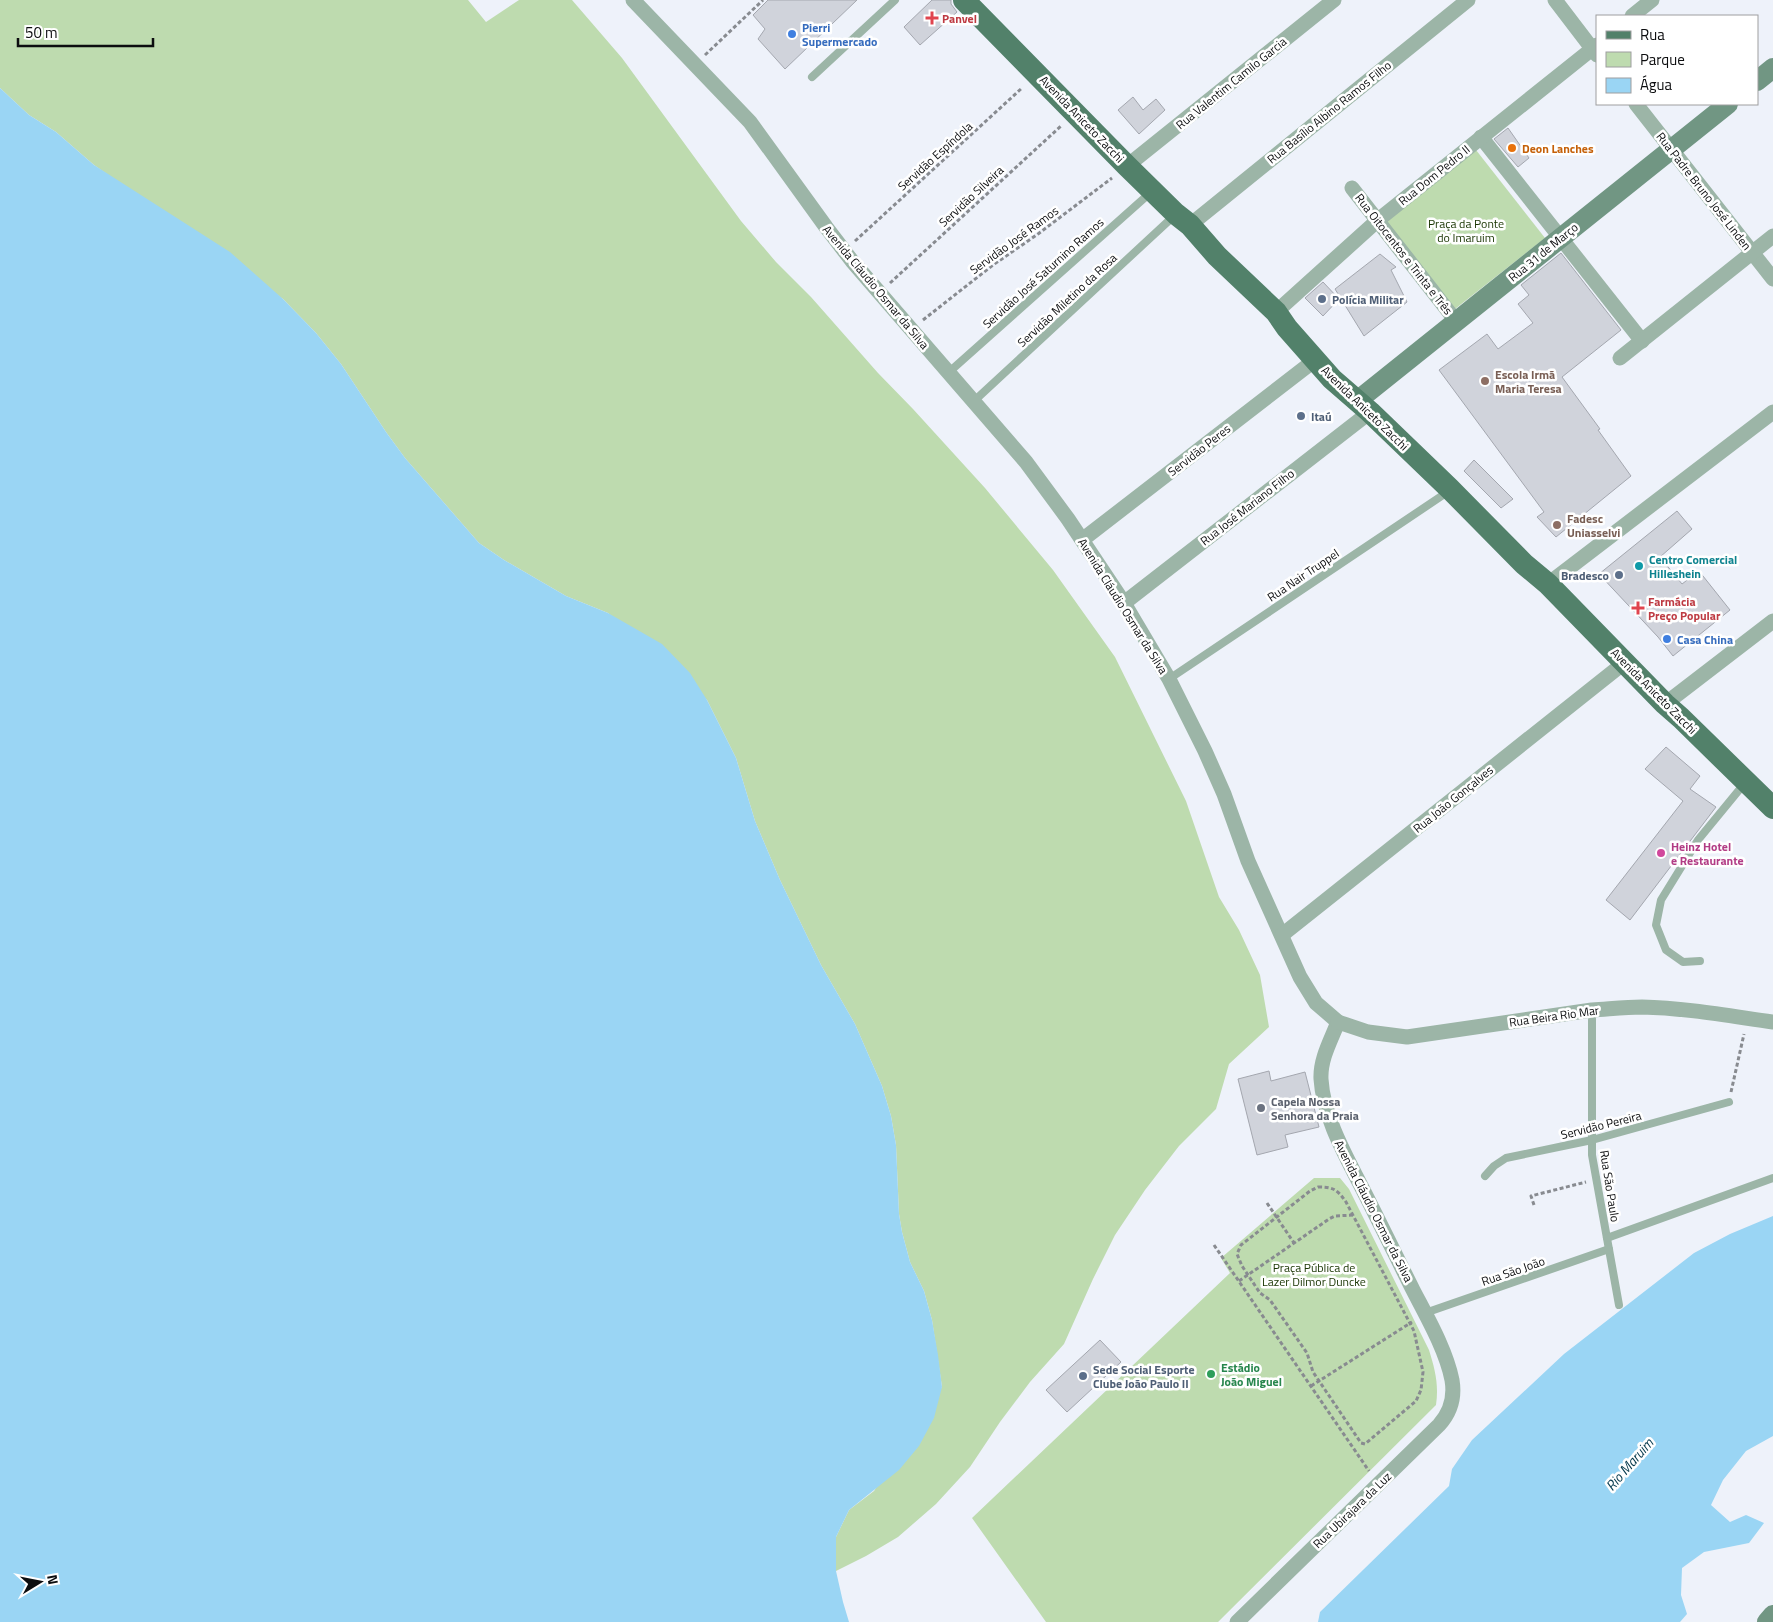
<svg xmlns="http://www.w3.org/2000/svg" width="1773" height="1622" viewBox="0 0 1773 1622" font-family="'Titillium Web',sans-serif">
  <rect width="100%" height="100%" fill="#eef2fa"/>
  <g fill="#bedbaf">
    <polygon points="0,0 468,0 486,22 519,0 572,0 622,58 741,221 776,262 811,297 878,373 913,409 985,488 1053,570 1115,657 1186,801 1219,897 1239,930 1260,975 1269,1027 1229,1064 1216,1109 1179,1146 1145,1190 1115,1235 1093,1279 1064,1344 1030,1382 1000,1422 970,1467 936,1504 898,1537 866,1556 836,1571 836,1537 849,1510 874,1491 942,1387 932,1320 924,1291 910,1262 902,1232 899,1214 896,1145 891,1116 882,1086 855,1024 821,965 780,880 755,821 736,758 707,700 608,613 566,596 504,560 479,543 405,458 386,432 341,364 316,333 283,299 94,165 56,132 29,115 0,88"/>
    <polygon points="1476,150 1545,238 1455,309 1386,222"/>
    <path d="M1314,1178H1340L1349,1189L1429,1350C1435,1369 1439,1385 1436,1405L1218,1622H1046L972,1518L1230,1273L1221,1258Z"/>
  </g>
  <g fill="#9ad5f4">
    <polygon points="0,88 29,115 56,132 94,165 230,252 283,299 316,333 341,364 386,432 405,458 479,543 504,560 566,596 608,613 662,644 690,673 707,700 736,758 755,821 780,880 821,965 855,1024 882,1086 891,1116 896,1145 899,1214 902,1232 910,1262 924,1291 932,1320 938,1355 942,1387 934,1418 919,1446 899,1470 849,1510 836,1537 836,1571 843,1602 849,1622 0,1622"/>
    <polygon points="1773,1216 1773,1436 1746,1451 1723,1480 1711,1505 1730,1522 1746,1515 1764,1523 1749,1543 1704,1552 1682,1568 1681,1595 1687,1614 1680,1622 1318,1622 1320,1612 1449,1486 1452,1469 1472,1440 1564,1354 1694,1253 1730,1234"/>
  </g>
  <g fill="#d0d3db" stroke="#a4a7af">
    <polygon points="768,0 857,0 785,69 758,39 765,29 753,15"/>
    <polygon points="932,0 951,0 951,4 957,12 920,45 904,27"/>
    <polygon points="1133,97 1143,110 1156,99 1165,110 1139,134 1118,110"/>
    <polygon points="1508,128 1529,158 1518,167 1494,139"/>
    <polygon points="1561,253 1621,330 1562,377 1600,429 1598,430 1631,476 1556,537 1537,517 1544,512 1439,370 1487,334 1498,349 1533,323 1518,304 1529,295 1521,285"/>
    <polygon points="1380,254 1396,267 1391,270 1407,302 1364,336 1335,289"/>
    <polygon points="1323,282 1339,299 1323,316 1305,298"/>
    <polygon points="1474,460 1513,499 1501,508 1464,471"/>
    <polygon points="1677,511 1692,529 1660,557 1682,584 1699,571 1730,610 1673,656 1658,637 1599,574"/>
    <polygon points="1666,747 1700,776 1690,789 1716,807 1630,920 1606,900 1683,801 1645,769"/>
    <polygon points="1269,1071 1271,1081 1305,1072 1319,1127 1285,1135 1288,1147 1257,1155 1238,1079"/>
    <polygon points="1100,1340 1121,1362 1067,1412 1046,1390"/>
  </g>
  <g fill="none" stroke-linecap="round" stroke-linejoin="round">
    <g stroke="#888b90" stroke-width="3" stroke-dasharray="4 2.5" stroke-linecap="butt">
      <polyline points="705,55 763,0"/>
      <polyline points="855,241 1022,88"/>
      <polyline points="890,283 1061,126"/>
      <polyline points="923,320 993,265 1038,234 1112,178"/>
      <polyline points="1731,1092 1744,1034"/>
      <path d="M1318,1187C1333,1187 1337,1189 1346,1202L1414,1331L1423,1372L1421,1390L1416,1401L1365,1444L1361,1443L1313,1372L1307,1353L1270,1300L1260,1293L1242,1266L1237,1254L1241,1245L1310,1191Z"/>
      <polyline points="1267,1203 1294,1243"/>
      <polyline points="1534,1205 1531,1196 1586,1182"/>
      <polyline points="1214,1245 1369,1471"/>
      <polyline points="1239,1281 1329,1219 1335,1216 1354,1215"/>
      <polyline points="1311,1386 1412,1322"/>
    </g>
    <g stroke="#9cb5a7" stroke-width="8">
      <polyline points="812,77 895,0"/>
      <polyline points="948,373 1150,193"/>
      <polyline points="973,402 1175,215"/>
      <polyline points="1169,679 1449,491"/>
      <polyline points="1700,961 1683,962 1666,950 1656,925 1661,900 1698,840 1744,784"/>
      <polyline points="1592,1010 1592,1155 1619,1305"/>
      <polyline points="1485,1176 1494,1166 1506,1158 1592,1140 1729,1102"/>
      <polyline points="1607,1238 1773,1178"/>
      <polyline points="1425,1313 1609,1249"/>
    </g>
    <g stroke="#9cb5a7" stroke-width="15">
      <path d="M633,0L750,122L826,227L852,261L1026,462L1068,519L1124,603L1169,679L1205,751L1224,794L1248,861L1300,977L1316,1003L1338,1022C1331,1040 1320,1059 1321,1079C1323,1114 1343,1151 1359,1182C1377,1217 1395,1254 1413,1290C1427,1317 1446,1350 1452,1380C1455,1398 1451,1412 1439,1425L1237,1622"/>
      <polyline points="1555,0 1597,55"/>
      <polyline points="1632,16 1652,0"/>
      <polyline points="1636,104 1773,279"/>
      <polyline points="1481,137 1642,341"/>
      <polyline points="1127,166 1334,0"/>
      <polyline points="1352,188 1456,321"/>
      <polyline points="1190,225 1468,0"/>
      <polyline points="1276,312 1378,220 1597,45"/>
      <polyline points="1620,358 1773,236"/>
      <polyline points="1082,540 1315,360"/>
      <polyline points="1548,584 1773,412"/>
      <polyline points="1124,603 1370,412"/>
      <polyline points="1665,704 1773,621"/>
      <polyline points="1282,935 1624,663"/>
      <path d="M1338,1022L1368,1032L1407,1037L1592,1010C1609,1009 1625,1007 1642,1007C1686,1008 1730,1016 1773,1022"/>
    </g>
    <g stroke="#719683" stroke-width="20">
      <polyline points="1757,81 1773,68"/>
      <polyline points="1357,401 1728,104"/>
      <polyline points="1767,1622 1773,1615"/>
    </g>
    <polyline stroke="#52816a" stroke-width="22" points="964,0 1127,166 1176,214 1190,225 1217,256 1276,312 1287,328 1332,379 1370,412 1450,489 1524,564 1548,584 1665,704 1681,718 1773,808"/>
  </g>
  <g fill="#e0444e" stroke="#fff" stroke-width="2">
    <path d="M929.5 10.5h5v5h5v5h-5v5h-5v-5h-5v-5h5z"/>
    <path d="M1635.5 600.5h5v5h5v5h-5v5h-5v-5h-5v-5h5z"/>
  </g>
  <g fill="#3f7fe0" stroke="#fff" stroke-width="2">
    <circle cx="792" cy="34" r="5"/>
    <circle cx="1667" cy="639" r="5"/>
  </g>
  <circle fill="#e8710a" stroke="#fff" stroke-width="2" cx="1512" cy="148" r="5"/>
  <g fill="#5c6f8a" stroke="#fff" stroke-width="2">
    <circle cx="1322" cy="299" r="5"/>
    <circle cx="1301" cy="416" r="5"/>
    <circle cx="1619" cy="575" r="5"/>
    <circle cx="1083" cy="1376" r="5"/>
  </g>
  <g fill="#8d6e63" stroke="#fff" stroke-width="2">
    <circle cx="1485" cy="381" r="5"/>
    <circle cx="1557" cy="525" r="5"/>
  </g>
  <circle fill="#0f9aa8" stroke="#fff" stroke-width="2" cx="1639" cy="566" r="5"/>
  <circle fill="#d1479c" stroke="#fff" stroke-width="2" cx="1661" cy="853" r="5"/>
  <circle fill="#6b7280" stroke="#fff" stroke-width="2" cx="1261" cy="1108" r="5"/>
  <circle fill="#2e9e5b" stroke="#fff" stroke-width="2" cx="1211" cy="1374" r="5"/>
  <g text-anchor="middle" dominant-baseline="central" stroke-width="5" stroke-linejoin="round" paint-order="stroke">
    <g font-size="12" font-weight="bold" fill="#be3a42" stroke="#fff" text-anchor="start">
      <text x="942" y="18">Panvel</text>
      <text x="1648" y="601">Farmácia<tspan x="1648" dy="14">Preço Popular</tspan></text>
    </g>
    <g font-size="12" font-weight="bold" fill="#366cbe" stroke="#fff" text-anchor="start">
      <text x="802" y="27">Pierri<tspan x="802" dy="14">Supermercado</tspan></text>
      <text x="1677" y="639">Casa China</text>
    </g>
    <g font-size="12" fill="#0c0d0f" stroke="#fff">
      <text transform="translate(1231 83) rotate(-39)">Rua Valentim Camilo Garcia</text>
      <text transform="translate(1329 112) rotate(-39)">Rua Basílio Albino Ramos Filho</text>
      <text transform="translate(1082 119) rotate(46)">Avenida Aniceto Zacchi</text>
      <text transform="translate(935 156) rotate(-42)">Servidão Espíndola</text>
      <text transform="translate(1434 175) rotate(-39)">Rua Dom Pedro II</text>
      <text transform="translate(1704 191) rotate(52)">Rua Padre Bruno José Linden</text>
      <text transform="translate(971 196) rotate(-43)">Servidão Silveira</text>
      <text transform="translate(1014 240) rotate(-36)">Servidão José Ramos</text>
      <text transform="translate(1543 252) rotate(-39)">Rua 31 de Março</text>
      <text transform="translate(1404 254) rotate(52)">Rua Oitocentos e Trinta e Três</text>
      <text transform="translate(1043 273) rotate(-42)">Servidão José Saturnino Ramos</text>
      <text transform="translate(876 287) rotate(50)">Avenida Cláudio Osmar da Silva</text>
      <text transform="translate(1067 300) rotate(-43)">Servidão Miletino da Rosa</text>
      <text transform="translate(1365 408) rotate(44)">Avenida Aniceto Zacchi</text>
      <text transform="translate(1199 450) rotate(-38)">Servidão Peres</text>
      <text transform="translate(1247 507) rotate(-38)">Rua José Mariano Filho</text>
      <text transform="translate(1303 575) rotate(-34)">Rua Nair Truppel</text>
      <text transform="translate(1123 606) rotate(58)">Avenida Cláudio Osmar da Silva</text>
      <text transform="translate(1654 691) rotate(45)">Avenida Aniceto Zacchi</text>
      <text transform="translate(1453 799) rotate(-39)">Rua João Gonçalves</text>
      <text transform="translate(1554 1016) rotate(-8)">Rua Beira Rio Mar</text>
      <text transform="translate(1601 1125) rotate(-14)">Servidão Pereira</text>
      <text transform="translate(1610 1186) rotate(81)">Rua São Paulo</text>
      <text transform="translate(1374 1211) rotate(63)">Avenida Cláudio Osmar da Silva</text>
      <text transform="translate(1513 1271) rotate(-19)">Rua São João</text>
      <text transform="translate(1352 1510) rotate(-44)">Rua Ubirajara da Luz</text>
    </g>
    <g font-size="12" font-weight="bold" fill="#c56008" stroke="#fff" text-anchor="start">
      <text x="1522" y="148">Deon Lanches</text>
    </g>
    <g font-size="12" fill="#183401" stroke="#fff">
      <text x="1466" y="223">Praça da Ponte<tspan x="1466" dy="14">do Imaruim</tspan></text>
      <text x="1314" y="1267">Praça Pública de<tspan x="1314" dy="14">Lazer Dilmor Duncke</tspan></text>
    </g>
    <g font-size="12" font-weight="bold" fill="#4e5e75" stroke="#fff" text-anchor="start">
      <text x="1332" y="299">Polícia Militar</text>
      <text x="1311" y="416">Itaú</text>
      <text x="1609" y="575" text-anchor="end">Bradesco</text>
      <text x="1093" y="1369">Sede Social Esporte<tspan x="1093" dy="14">Clube João Paulo II</tspan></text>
    </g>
    <g font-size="12" font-weight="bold" fill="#785e54" stroke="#fff" text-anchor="start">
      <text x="1495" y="374">Escola Irmã<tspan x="1495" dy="14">Maria Teresa</tspan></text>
      <text x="1567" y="518">Fadesc<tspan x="1567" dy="14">Uniasselvi</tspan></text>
    </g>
    <g font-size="12" font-weight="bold" fill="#0d838f" stroke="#fff" text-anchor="start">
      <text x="1649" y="559">Centro Comercial<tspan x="1649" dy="14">Hilleshein</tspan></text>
    </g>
    <g font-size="12" font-weight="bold" fill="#b23c85" stroke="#fff" text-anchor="start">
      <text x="1671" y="846">Heinz Hotel<tspan x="1671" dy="14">e Restaurante</tspan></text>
    </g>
    <g font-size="12" font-weight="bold" fill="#5b616d" stroke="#fff" text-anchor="start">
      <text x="1271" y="1101">Capela Nossa<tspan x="1271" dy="14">Senhora da Praia</tspan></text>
    </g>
    <g font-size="12" font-weight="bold" fill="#27864d" stroke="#fff" text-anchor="start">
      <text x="1221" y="1367">Estádio<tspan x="1221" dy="14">João Miguel</tspan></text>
    </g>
    <g font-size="14" font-style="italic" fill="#02374b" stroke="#fff">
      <text transform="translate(1629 1464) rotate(-49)">Rio Maruim</text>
    </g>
  </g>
  <rect x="1596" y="15" width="162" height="90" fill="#ffffff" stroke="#9e9e9f"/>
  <rect x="1606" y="31" width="25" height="8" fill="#52816a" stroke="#9e9e9f"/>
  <text x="1640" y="40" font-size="15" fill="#0c0d0f">Rua</text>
  <rect x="1606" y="52" width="25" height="15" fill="#bedbaf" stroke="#9e9e9f"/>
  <text x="1640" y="65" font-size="15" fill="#0c0d0f">Parque</text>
  <rect x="1606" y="78" width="25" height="15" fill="#9ad5f4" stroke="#9e9e9f"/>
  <text x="1640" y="90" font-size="15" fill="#0c0d0f">Água</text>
  <g transform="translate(40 1582) rotate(80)" stroke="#ffffff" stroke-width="4" paint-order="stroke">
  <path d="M0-4L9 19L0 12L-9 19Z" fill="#0c0d0f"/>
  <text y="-8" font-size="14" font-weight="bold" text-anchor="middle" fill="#0c0d0f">N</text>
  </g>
  <path d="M18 38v8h135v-8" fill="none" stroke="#0c0d0f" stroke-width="2.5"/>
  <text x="25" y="38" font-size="15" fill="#0c0d0f" stroke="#ffffff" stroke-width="4" paint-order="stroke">50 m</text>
</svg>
